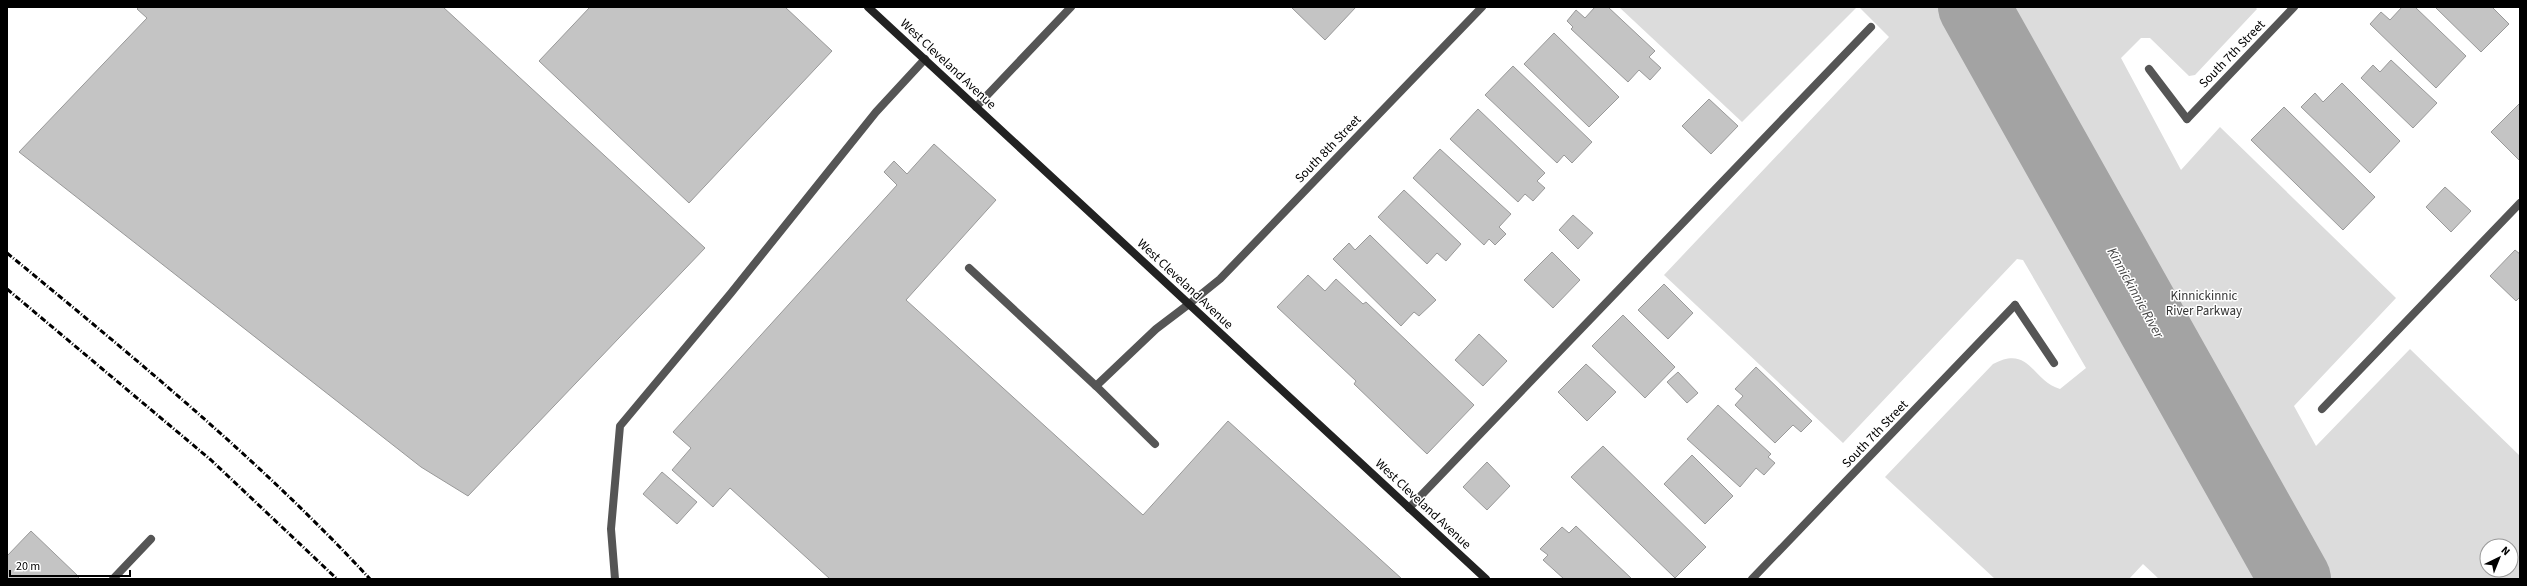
<svg xmlns="http://www.w3.org/2000/svg" width="2527" height="586" viewBox="0 0 2527 586" font-family="'Source Sans 3',sans-serif">
  <rect width="100%" height="100%" fill="#fff"/>
  <g fill="#dcdcdc" fill-rule="evenodd">
    <polygon points="1619,7 1857,7 1742,122"/>
    <path d="M1859,7H2255L2257,9L2195,75L2189,76L2150,38H2141L2121,58L2181,170L2220,127L2396,298L2294,406L2316,446L2410,349L2520,456V579H2159L2143,564L2129,579H1995L1885,477L1993,364C2030,344 2032,381 2060,389L2086,368L2023,260L2017,259L1843,443L1664,275L1889,37ZM2487,546H2511V570H2487Z"/>
  </g>
  <g fill="none" stroke-linecap="round" stroke-linejoin="round">
    <polyline stroke="#a3a3a3" stroke-width="72" points="1974,7 2295,579"/>
  </g>
  <g fill="#c4c4c4" stroke="#999">
    <polygon points="139,7 443,7 705,248 468,496 421,467 19,152 147,18 137,9"/>
    <polygon points="590,7 785,7 832,51 689,203 539,61"/>
    <polygon points="1291,7 1356,7 1325,40"/>
    <polygon points="1595,7 1608,7 1655,51 1649,57 1661,68 1650,80 1639,70 1628,82 1571,29 1573,27 1567,21 1576,10 1585,18"/>
    <polygon points="2402,7 2415,7 2466,56 2436,88 2370,24 2381,12 2390,20"/>
    <polygon points="2435,7 2492,7 2509,24 2481,52"/>
    <polygon points="1554,33 1619,97 1589,127 1524,64"/>
    <polygon points="2391,60 2437,103 2413,128 2361,78 2373,65 2380,72"/>
    <polygon points="1513,66 1592,142 1572,163 1564,155 1557,163 1485,95"/>
    <polygon points="2342,83 2400,141 2370,173 2301,107 2315,93 2323,102"/>
    <polygon points="1709,99 1738,126 1711,154 1682,126"/>
    <polygon points="2520,103 2520,159 2519,160 2491,132"/>
    <polygon points="2284,107 2375,197 2343,230 2251,140"/>
    <polygon points="1478,109 1545,173 1537,181 1545,188 1533,201 1525,194 1518,202 1450,139"/>
    <polygon points="934,144 996,200 906,300 1143,515 1228,421 1402,579 830,579 730,488 713,507 672,470 691,448 673,432 897,185 884,172 894,161 907,174"/>
    <polygon points="1440,149 1511,214 1499,227 1506,234 1495,245 1489,239 1484,245 1413,178"/>
    <polygon points="2445,187 2471,211 2451,232 2426,207"/>
    <polygon points="1404,190 1461,244 1446,261 1437,253 1427,264 1378,217"/>
    <polygon points="1573,215 1593,233 1578,249 1559,230"/>
    <polygon points="1370,235 1436,300 1419,316 1414,312 1401,326 1333,259 1349,243 1355,250"/>
    <polygon points="2515,250 2520,254 2520,297 2516,301 2490,276"/>
    <polygon points="1552,252 1580,280 1553,308 1524,280"/>
    <polygon points="1308,275 1325,291 1336,279 1363,304 1366,302 1474,405 1427,454 1354,384 1356,381 1277,307"/>
    <polygon points="1664,284 1693,313 1668,339 1638,310"/>
    <polygon points="1623,315 1675,367 1645,398 1592,346"/>
    <polygon points="1479,334 1507,361 1483,386 1455,360"/>
    <polygon points="1586,364 1616,392 1587,421 1558,392"/>
    <polygon points="1756,367 1812,421 1801,432 1793,425 1775,443 1735,405 1743,396 1735,389"/>
    <polygon points="1678,372 1698,393 1687,403 1667,382"/>
    <polygon points="1718,405 1771,454 1768,457 1775,463 1764,475 1756,468 1740,487 1687,439"/>
    <polygon points="1603,446 1706,547 1675,578 1571,477"/>
    <polygon points="1692,455 1733,496 1705,524 1664,484"/>
    <polygon points="1487,462 1510,486 1487,510 1463,487"/>
    <polygon points="662,472 697,502 677,524 643,494"/>
    <polygon points="1576,526 1632,579 1564,579 1543,560 1548,555 1540,549 1562,527 1569,533"/>
    <polygon points="31,531 79,577 77,579 7,579 7,556"/>
  </g>
  <g fill="none" stroke-linecap="round" stroke-linejoin="round">
    <g stroke="#555" stroke-width="8">
      <polyline points="2149,69 2187,119"/>
      <polyline points="976,107 1071,7"/>
      <polyline points="969,268 1096,386"/>
      <polyline points="2015,305 2054,363"/>
      <polyline points="2322,409 2520,203"/>
      <polyline points="1155,444 1096,386 1156,329 1189,304"/>
      <polyline points="1409,508 1871,27"/>
      <polyline points="113,579 151,539"/>
      <polyline points="615,579 611,529 620,426 731,293 876,112 925,59"/>
    </g>
    <g stroke="#555" stroke-width="8">
      <polyline points="2187,119 2294,7"/>
      <polyline points="1189,304 1220,279 1482,7"/>
      <polyline points="1752,579 2015,305"/>
    </g>
    <polyline stroke="#222" stroke-width="8" points="868,7 1486,579"/>
    <g stroke="#000" stroke-width="3" stroke-dasharray="6 2 1 2" stroke-linecap="butt">
      <path d="M7,253C132,356 260,460 370,579"/>
      <polyline points="7,289 211,460 337,579"/>
    </g>
  </g>
  <g text-anchor="middle" dominant-baseline="central" stroke-width="3" stroke-linejoin="round" paint-order="stroke">
    <g font-size="13" fill="#000" stroke="#fff">
      <text transform="translate(2232 54) rotate(-46)">South 7th Street</text>
      <text transform="translate(948 64) rotate(43)">West Cleveland Avenue</text>
      <text transform="translate(1328 149) rotate(-46)">South 8th Street</text>
      <text transform="translate(1185 284) rotate(43)">West Cleveland Avenue</text>
      <text transform="translate(1875 434) rotate(-46)">South 7th Street</text>
      <text transform="translate(1423 504) rotate(43)">West Cleveland Avenue</text>
    </g>
    <g font-size="13" fill="#333" stroke="#fff">
      <text x="2204" y="296">Kinnickinnic<tspan x="2204" dy="15">River Parkway</tspan></text>
    </g>
    <g font-size="14" font-style="italic" fill="#444" stroke="#fff">
      <text transform="translate(2135 293) rotate(61)">Kinnickinnic River</text>
    </g>
  </g>
  <rect width="2527" height="586" fill="none" stroke="#000000" stroke-width="16"/>
  <g transform="translate(2499 558) rotate(43)"><circle r="19" fill="#ffffff" stroke="#999999"/>
  <path d="M0-3L7 15L0 10L-7 15Z" fill="#000000"/>
  <text y="-6" font-size="11" font-weight="bold" text-anchor="middle" fill="#000000">N</text>
  </g>
  <path d="M10 570v6h120v-6" fill="none" stroke="#000000" stroke-width="2"/>
  <text x="16" y="570" font-size="12" fill="#000000" stroke="#ffffff" stroke-width="3" paint-order="stroke">20 m</text>
</svg>
